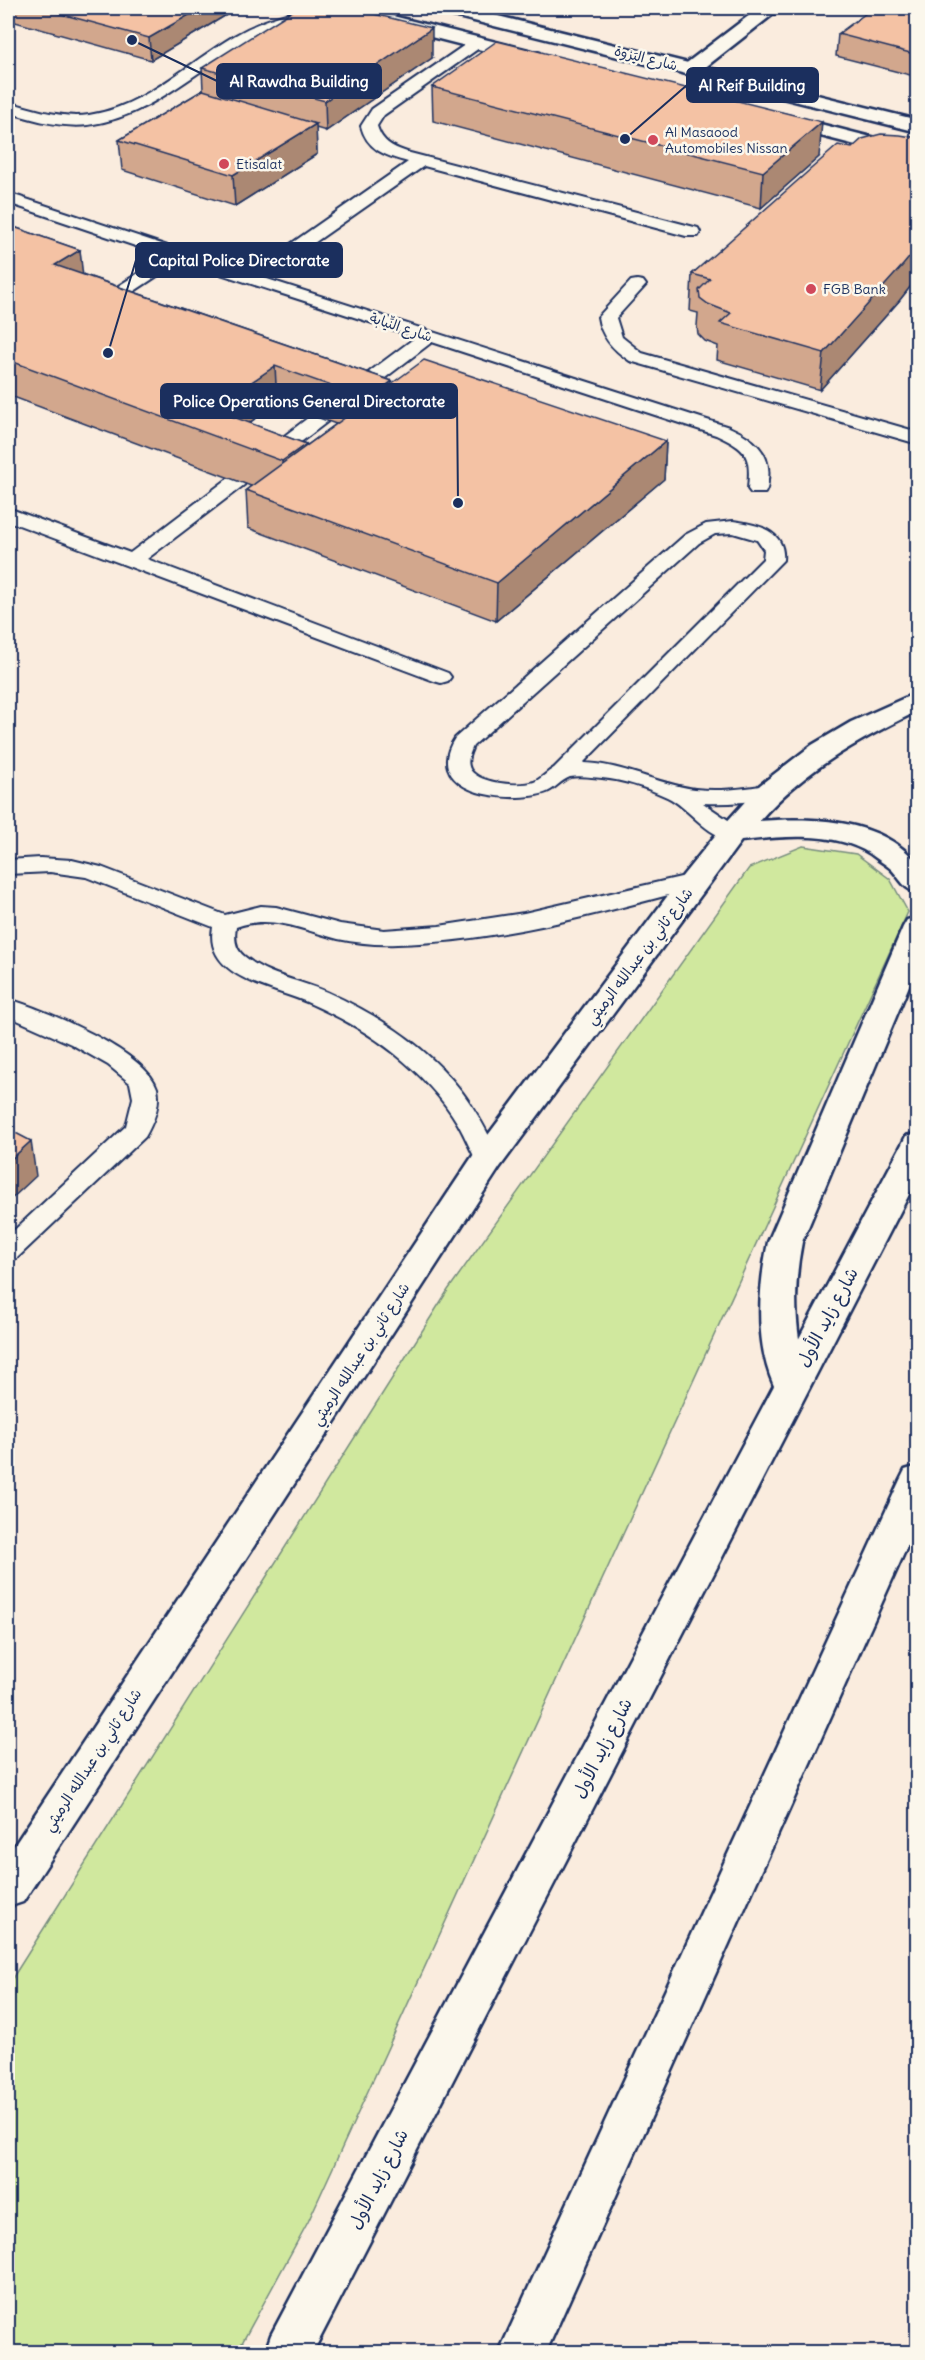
<svg xmlns="http://www.w3.org/2000/svg" width="925" height="2360" viewBox="0 0 925 2360" font-family="Delius,'Playpen Sans Arabic',sans-serif">
  <rect width="100%" height="100%" fill="#faecde"/>
  <filter id="ink" filterUnits="userSpaceOnUse"><feTurbulence type="fractalNoise" baseFrequency=".0167" numOctaves="2"/><feDisplacementMap in="SourceGraphic" scale="12" xChannelSelector="R" yChannelSelector="G"/><feConvolveMatrix kernelMatrix="1 2 1 2 8 2 1 2 1" color-interpolation-filters="sRGB"/></filter>
  <g filter="url(#ink)">
    <polygon fill="#d0e89e" stroke="#768c7e" stroke-width="1.5" points="803,846 856,854 890,879 908,912 308,2222 237,2352 8,2352 8,1985 448,1290 749,868"/>
    <g fill="none" stroke-linecap="round" stroke-linejoin="round">
      <defs>
        <g id="lane">
          <path d="M311,8H346C342,13 287,22 273,28C209,55 160,116 88,125C62,128 33,120 8,112V102C34,109 62,119 89,115C144,107 188,63 234,36C258,22 284,13 311,8Z"/>
          <path d="M477,38L485,43L482,46L384,115L377,126C382,143 394,148 410,153L698,228L700,232L698,236H686L424,166L264,278L729,427C752,437 772,452 768,480C768,485 768,488 765,493H751L748,489C751,455 748,450 716,435L432,342L355,401H341L339,397L341,393L416,337L180,261L104,311H92L89,307L92,303L165,256L8,203V193L249,273L408,162C386,156 367,150 361,126L372,109L472,40Z"/>
          <path d="M637,280L643,281L646,285L616,318L622,337L642,353L918,432V444L630,361C613,350 601,337 598,317L631,281Z"/>
          <polygon points="320,412 327,414 329,418 327,422 272,464 258,464 256,460 258,456 313,414"/>
          <polygon points="237,475 244,477 247,481 244,485 147,559 448,673 451,677 448,681 441,683 434,681 8,521 8,508 130,553 230,477"/>
          <path d="M733,521C756,524 786,530 783,560L583,763C623,764 656,784 695,789C712,791 729,790 746,788C757,787 767,784 778,786L781,791L778,796C754,802 728,804 703,803L740,828L743,833L740,838C711,845 690,807 667,797C648,788 623,780 602,778C592,777 579,775 570,777C561,780 555,789 547,792C522,802 458,799 448,768C445,758 449,747 455,738L685,535L706,524ZM733,533L757,540L764,550L763,559L554,768C547,772 541,779 534,782C520,787 478,784 470,769C466,761 470,753 473,746L699,543L715,534Z"/>
          <path d="M40,858L72,860L101,867L225,915L261,906L276,907L340,924L384,930L439,926L524,913L694,874L702,876L705,881L702,886C605,912 498,942 397,944C377,945 357,943 338,939C302,930 272,914 236,927C234,939 235,949 244,956C267,976 300,980 327,992C378,1015 428,1047 462,1092C478,1113 489,1136 501,1159L497,1165L488,1168L479,1165C471,1152 466,1138 458,1124C442,1097 419,1073 394,1053C369,1033 340,1017 311,1004C278,988 203,979 213,927L86,877L50,872L8,874V860Z"/>
          <path d="M8,999C44,1009 146,1052 157,1088C161,1105 153,1123 145,1137L17,1258L8,1260V1236L126,1126L133,1098L130,1083L108,1065L71,1044L8,1016Z"/>
        </g>
        <g id="street">
          <polygon points="759,8 781,8 698,73 684,73 681,69 684,65"/>
          <path d="M918,692V711C858,740 803,771 759,821C812,817 881,818 918,864V893C903,889 901,879 891,869C887,865 881,862 876,858C840,830 784,836 741,841L500,1167L23,1902L8,1907V1855L476,1151L684,874L722,827L760,785L812,745L851,722Z"/>
          <path d="M918,917V964L802,1242C792,1292 795,1336 809,1385L804,1394L791,1398L778,1394C754,1349 758,1291 768,1242L903,927L907,920Z"/>
        </g>
        <g id="secondary">
          <polygon points="331,8 361,8 540,53 543,57 540,61 533,63 333,12"/>
          <polygon points="436,8 466,8 918,120 918,132 438,12"/>
          <polygon points="777,113 918,149 918,161 770,123 767,119 770,115"/>
          <polygon points="918,1133 918,1177 313,2352 265,2352 271,2335 902,1144 906,1136"/>
          <polygon points="918,1466 918,1522 546,2352 499,2352 900,1480 905,1470"/>
        </g>
      </defs>
      <use href="#lane" stroke="#1b2f5e" stroke-width="4"/>
      <use href="#street" stroke="#1b2f5e" stroke-width="5"/>
      <use href="#secondary" stroke="#1b2f5e" stroke-width="5"/>
      <use href="#lane" fill="#fbf7ec" fill-rule="evenodd"/>
      <use href="#street" fill="#fbf7ec" fill-rule="evenodd"/>
      <use href="#secondary" fill="#fbf7ec" fill-rule="evenodd"/>
    </g>
    <g fill="#d2a78d" stroke="#1b2f5e" stroke-width="1.5" fill-rule="evenodd">
      <polygon points="8,8 233,8 233,11 151,60 8,20"/>
      <polygon points="918,8 918,77 836,56 838,34"/>
      <polygon points="432,58 326,131 316,128 317,154 235,206 122,170 119,140 203,90 202,68"/>
      <polygon points="432,87 819,157 761,208 433,121"/>
      <polygon points="918,138 918,277 899,301 820,390 717,360 718,346 705,341 698,334 697,326 698,313 690,311 692,274 852,148"/>
      <path d="M8,225L80,250L82,274L392,381V383L666,441L664,479L496,621L248,528L246,490L251,486L8,395ZM277,403L336,424L306,446V444L249,423Z"/>
    </g>
    <g fill="#ab8873" stroke="#1b2f5e" stroke-width="1.5">
      <polygon points="201,8 233,8 233,11 151,60 149,38"/>
      <polygon points="432,28 432,58 326,131 325,101"/>
      <polygon points="822,122 819,157 761,208 763,172"/>
      <polygon points="316,124 317,154 235,206 233,175"/>
      <polygon points="918,247 918,277 899,301 820,390 824,353"/>
      <polygon points="80,250 84,286 55,265"/>
      <polygon points="275,366 277,403 225,440 212,409"/>
      <polygon points="392,381 393,419 369,436 368,399"/>
      <polygon points="666,441 664,479 496,621 497,583"/>
      <polygon points="306,444 308,482 284,499 282,461"/>
      <polygon points="31,1141 36,1176 8,1202 8,1162"/>
    </g>
    <g fill="#f4c2a4" stroke="#1b2f5e" stroke-width="1.5">
      <polygon points="39,8 201,8 149,38"/>
      <polygon points="297,8 349,8 432,28 325,101 202,68"/>
      <polygon points="873,8 918,8 918,55 838,34"/>
      <polygon points="497,41 822,122 763,172 432,87"/>
      <polygon points="203,90 316,124 233,175 119,140"/>
      <polygon points="881,134 900,135 918,138 918,247 903,265 824,353 720,323 731,313 708,304 700,298 699,290 710,279 692,274 838,145 852,148 862,139"/>
      <polygon points="8,225 80,250 55,265 392,381 368,399 275,366 212,409 306,444 282,461 8,360"/>
      <polygon points="424,360 666,441 497,583 246,490"/>
      <polygon points="8,1129 31,1141 8,1162"/>
    </g>
  </g>
  <g fill="#d1495b" stroke="#fbf7ec" stroke-width="2">
    <circle cx="653" cy="140" r="6"/>
    <circle cx="224" cy="164" r="6"/>
    <circle cx="811" cy="289" r="6"/>
  </g>
  <g text-anchor="middle" dominant-baseline="central" stroke-width="5" stroke-linejoin="round" paint-order="stroke">
    <g font-size="14" fill="#1b2f5e" stroke="#fbf7ec">
      <text transform="translate(646 58) rotate(14)">شارع اليَزوة</text>
      <text transform="translate(401 327) rotate(18)">شارع النِّيابة</text>
    </g>
    <g font-size="14" fill="#1b2f5e" stroke="#fbf7ec" text-anchor="start">
      <text x="665" y="132">Al Masaood<tspan x="665" dy="16">Automobiles Nissan</tspan></text>
      <text x="236" y="164">Etisalat</text>
      <text x="823" y="289">FGB Bank</text>
    </g>
    <g font-size="15" fill="#1b2f5e" stroke="#fbf7ec">
      <text transform="translate(639 956) rotate(-53)">شارع ثاني بن عبدالله الرميثي</text>
      <text transform="translate(360 1354) rotate(-57)">شارع ثاني بن عبدالله الرميثي</text>
      <text transform="translate(92 1760) rotate(-57)">شارع ثاني بن عبدالله الرميثي</text>
    </g>
    <g font-size="18" fill="#1b2f5e" stroke="#fbf7ec">
      <text transform="translate(827 1317) rotate(-62)">شارع زايد الأول</text>
      <text transform="translate(602 1748) rotate(-63)">شارع زايد الأول</text>
      <text transform="translate(378 2179) rotate(-63)">شارع زايد الأول</text>
    </g>
  </g>
  <path fill="none" stroke="#1b2f5e" stroke-width="2" d="M132 40L217 81M625 139L687 85M108 353L136 260M458 503L457 401"/>
  <g fill="#1b2f5e" stroke="#fbf7ec" stroke-width="2">
    <circle cx="132" cy="40" r="6"/>
    <circle cx="625" cy="139" r="6"/>
    <circle cx="108" cy="353" r="6"/>
    <circle cx="458" cy="503" r="6"/>
  </g>
  <g fill="#1b2f5e" stroke="#1b2f5e" stroke-width="2">
    <rect x="217" y="64" width="164" height="34" rx="6"/>
    <rect x="687" y="68" width="131" height="34" rx="6"/>
    <rect x="136" y="243" width="206" height="34" rx="6"/>
    <rect x="161" y="384" width="296" height="34" rx="6"/>
  </g>
  <g font-size="16" text-anchor="middle" font-weight="bold" fill="#fff">
    <text x="299" y="87">Al Rawdha Building</text>
    <text x="752" y="91">Al Reif Building</text>
    <text x="239" y="266">Capital Police Directorate</text>
    <text x="309" y="407">Police Operations General Directorate</text>
  </g>
  <rect width="925" height="2360" fill="none" stroke="#fbf7ec" stroke-width="30"/>
  <rect x="15" y="15" width="895" height="2330" fill="none" stroke="#1b2f5e" stroke-width="2" filter="url(#ink)"/>
</svg>
